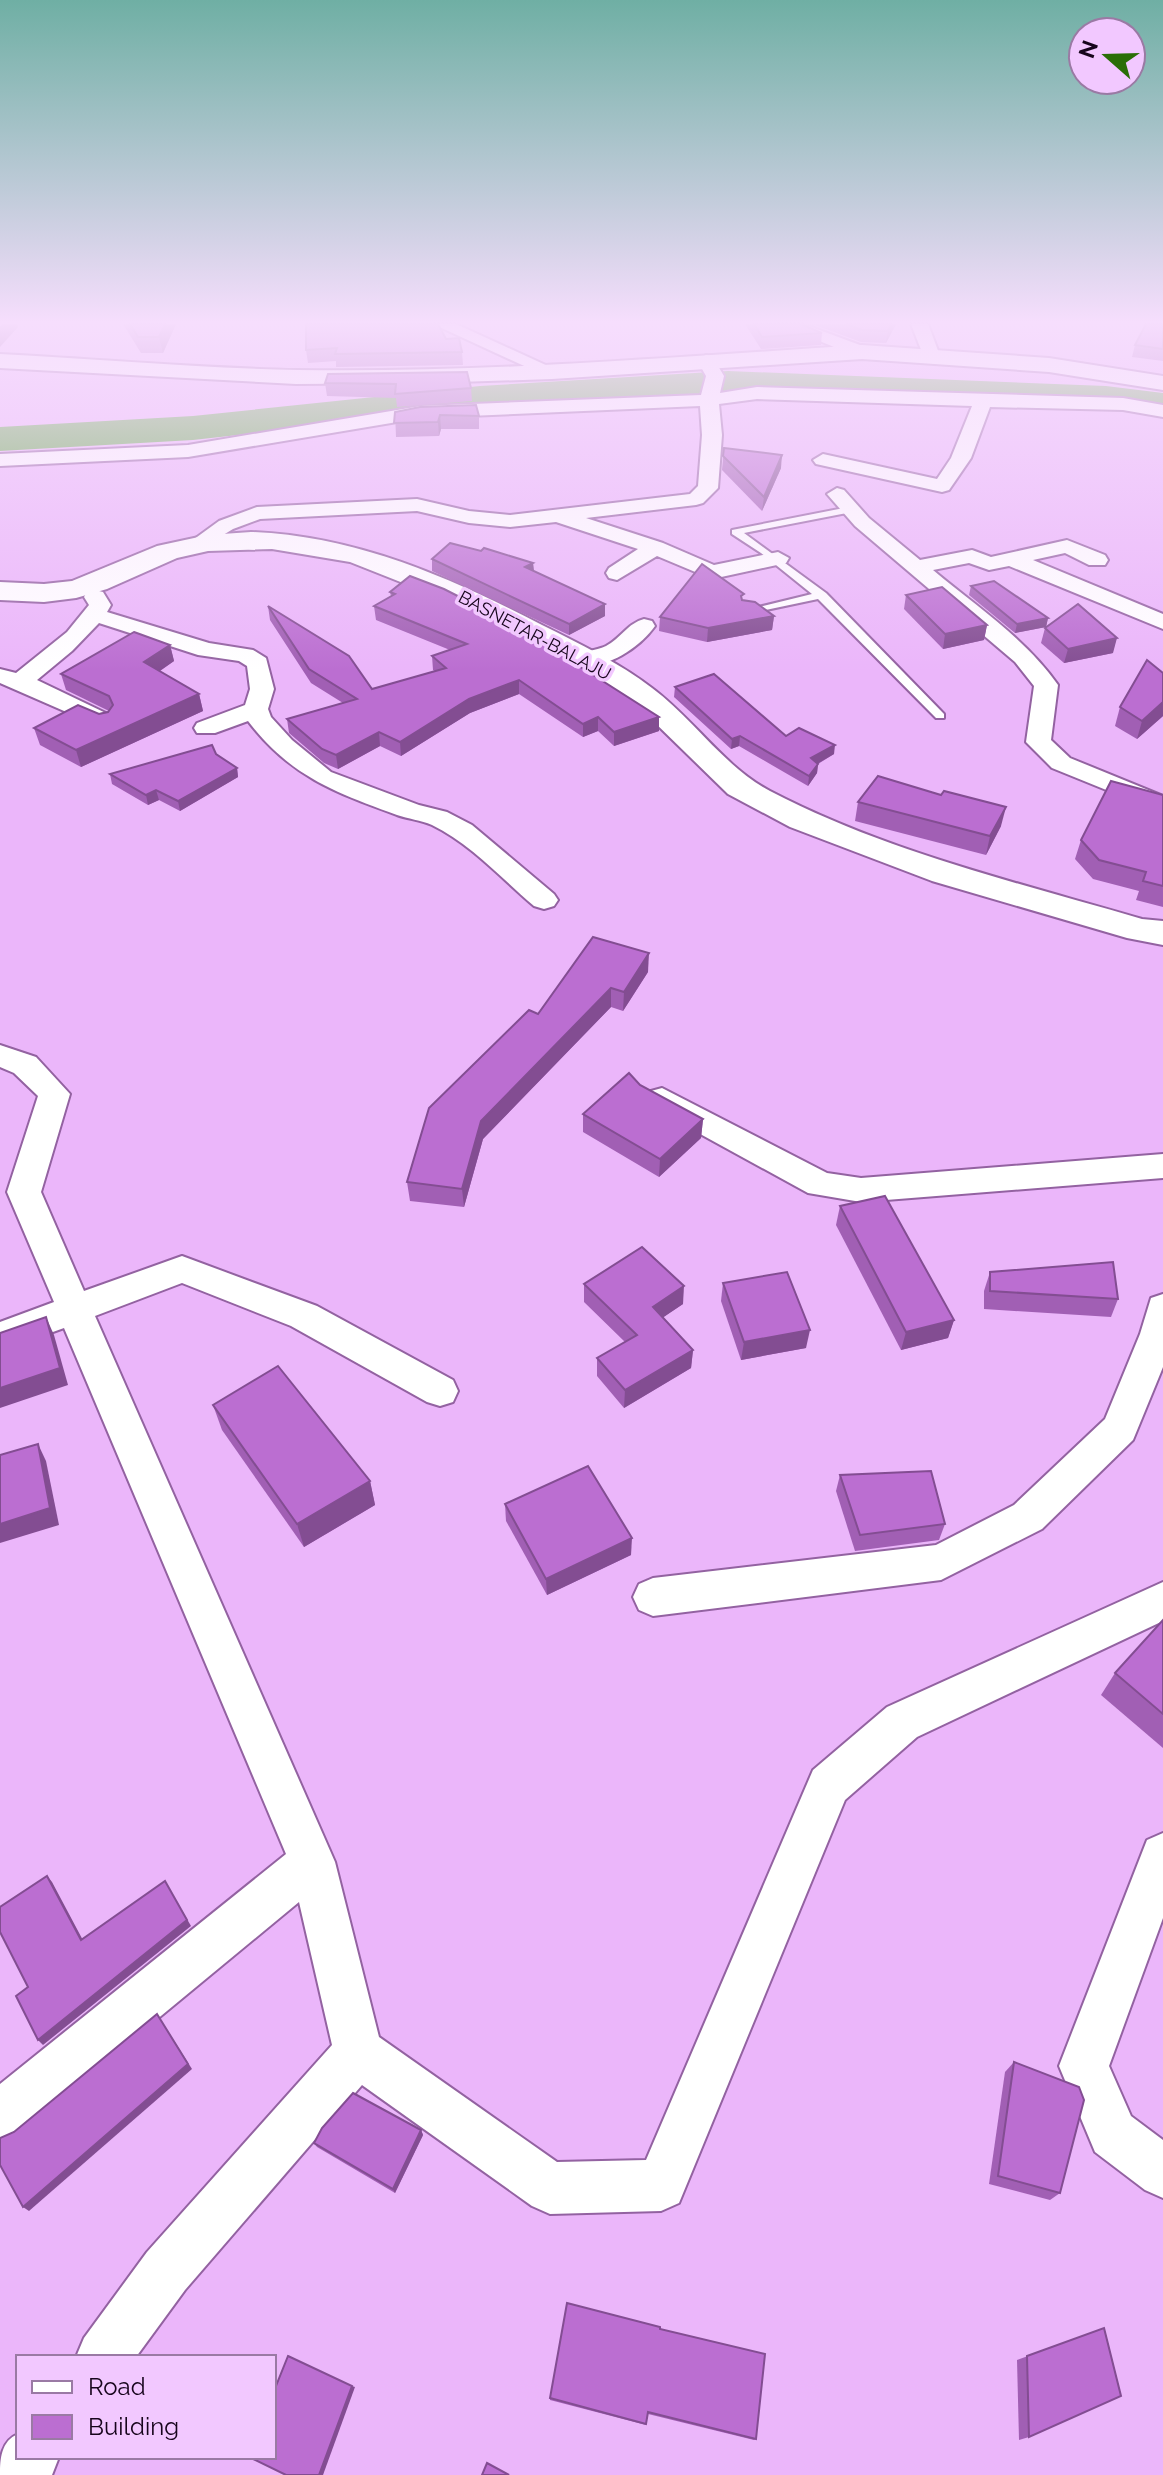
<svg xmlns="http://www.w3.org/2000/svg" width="1163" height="2475" viewBox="0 0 1163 2475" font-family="Raleway,sans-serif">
  <rect width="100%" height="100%" fill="#ebb6fa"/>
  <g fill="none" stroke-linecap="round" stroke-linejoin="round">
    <polygon fill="#5aa83e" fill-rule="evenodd" points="728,371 1106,386 1163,393 1163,417 1106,408 728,393 480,408 193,440 0,451 0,427 193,416 480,386"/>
    <defs>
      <polygon id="lane" points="849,507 854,510 852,512 744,533 826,593 944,714 944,718 936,718 818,599 747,614 742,611 812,594 761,553 732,534 732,530"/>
      <g id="street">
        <polygon points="433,324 456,324 561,372 558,376 546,376"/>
        <polygon points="778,324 803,324 868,348 871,352 862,357 856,356"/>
        <polygon points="911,324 928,324 940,356 937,360 925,360"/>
        <polygon points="706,355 712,356 724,376 720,393 757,387 1123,398 1163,405 1163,417 1123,410 990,407 971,458 949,490 942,492 816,464 813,460 823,454 937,479 951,458 972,406 757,399 719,404 722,435 718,488 703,503 696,505 586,518 663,543 714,565 778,552 789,558 786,563 712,579 657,556 617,580 609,578 606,573 609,568 638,549 556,522 510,527 469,523 417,511 260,519 233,529 197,551 186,545 219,521 257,507 417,499 469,511 510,515 690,494 698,486 702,435 700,406 421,418 188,457 0,466 0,454 188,445 421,406 701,395 706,376 697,360"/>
        <path d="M837,488L844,490L869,518L920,560L972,550L991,557L1067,540L1105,555L1108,560L1105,565H1089L1065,553L1033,560L1163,614V629L1009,566L989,570L969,563L933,570C976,606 1026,639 1058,685L1051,740L1070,758L1163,796V813L1052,768L1026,742L1034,686L1015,662L855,526L827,494Z"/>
        <path d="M95,590L103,592L111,605L107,612L209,643L253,650L266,658L274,689L268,709L271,717L292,740L331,772L419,805L447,812L472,825L554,894L558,900L554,906L544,909L534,906C502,879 471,844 432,825C421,820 408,819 397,815C334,792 290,776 248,721L215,733H197L194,728L197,723L245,705L250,689L247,666L239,661L198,655L99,623L72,651L37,680L112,716L115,721L112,726L103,728L0,683V669L16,673L67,632L89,605L84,597L87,592Z"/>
        <path d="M644,619L652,621L655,626C640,647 606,671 579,664L575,659C583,650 595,651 606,646C620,639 628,623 644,619Z"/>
        <polygon points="0,1045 36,1057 70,1094 41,1192 84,1291 182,1256 317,1306 453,1380 458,1391 453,1402 440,1406 427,1402 291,1326 182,1283 95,1316 335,1862 379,2037 557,2162 646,2160 813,1770 887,1707 1163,1582 1163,1621 917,1737 845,1800 679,2203 661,2211 550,2214 532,2206 362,2085 185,2290 136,2357 76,2357 84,2338 147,2252 332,2045 299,1902 18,2134 0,2141 0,2084 286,1854 64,1328 0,1351 0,1322 54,1302 7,1192 38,1096 14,1073 0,1067"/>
        <polygon points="662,1088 827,1173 861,1178 1163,1154 1163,1178 861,1202 808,1193 651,1107 646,1099 651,1091"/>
        <polygon points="1163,1294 1163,1367 1133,1440 1042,1529 941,1580 653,1616 639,1610 633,1597 639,1584 653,1578 936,1545 1014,1505 1105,1419 1140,1334 1151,1298"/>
        <polygon points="1163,1833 1163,1918 1109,2066 1131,2116 1163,2140 1163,2198 1145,2190 1095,2152 1059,2066 1147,1840"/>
        <path d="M18,2434V2457H59L52,2475H0C0,2459 1,2441 18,2434Z"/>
      </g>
      <g id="secondary">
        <path d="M862,345L1049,358L1163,376V390L1049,372L862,359L552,379L428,383L296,384L0,368V354C99,359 198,368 297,370C486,373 674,357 862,345Z"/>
        <path d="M251,532C356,536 449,577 542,625C580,644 618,662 652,688C694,719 723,766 770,791C887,852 1016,882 1142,919L1163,921V945L1127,938L932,881L790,827L728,794L648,716L591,674L446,600L350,562L272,549L208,551L177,558L107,589L76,598L44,602L0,600V582L44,584L72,581L157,546L208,535Z"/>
      </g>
    </defs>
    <use href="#lane" stroke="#9362a1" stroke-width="4"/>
    <use href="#street" stroke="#9362a1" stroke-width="4"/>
    <use href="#secondary" stroke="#9362a1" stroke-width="4"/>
    <use href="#lane" fill="#fff" fill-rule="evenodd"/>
    <use href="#street" fill="#fff" fill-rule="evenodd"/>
    <use href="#secondary" fill="#fff" fill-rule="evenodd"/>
  </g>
  <g fill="#a15fb4">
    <polygon points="123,324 176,324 163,353 141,353"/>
    <polygon points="745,324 801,324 822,333 821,345 761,349"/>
    <polygon points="812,324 896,324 886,343 861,342"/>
    <polygon points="1163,324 1163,361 1132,357 1135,345"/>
    <polygon points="446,339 462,352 463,365 336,367 336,361 308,363 306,350"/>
    <polygon points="328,374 471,388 472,401 397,407 396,398 327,396 325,383"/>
    <polygon points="395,412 479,416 479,429 441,429 439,436 396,437"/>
    <polygon points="724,448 781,468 762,511 722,470"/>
    <polygon points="432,559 533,563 534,571 605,604 605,616 569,635 432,571"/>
    <polygon points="971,586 1048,618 1046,627 1015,633 969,595"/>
    <polygon points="390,592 546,641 547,645 659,717 659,731 614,746 598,731 583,737 519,694 470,713 401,756 380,746 338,769 324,763 289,733 287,719 343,703 311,683 270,620 268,606 372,689 435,671 433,670 432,656 450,650 376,620 374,606 391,596"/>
    <polygon points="906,595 987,625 984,640 943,649 904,609"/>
    <polygon points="744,600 774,616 772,630 707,642 659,631 660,617"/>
    <polygon points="1045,628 1113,653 1064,663 1041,643"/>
    <polygon points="170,645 174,661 160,671 199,694 203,711 81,767 40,745 34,728 109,711 66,690 61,674"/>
    <polygon points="1163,673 1163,716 1137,739 1115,726 1120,707"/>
    <polygon points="675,687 786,736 834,754 818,764 817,773 808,786 739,746 731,749 674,697"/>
    <polygon points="237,768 238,777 180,811 159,800 148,805 112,784 110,774"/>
    <polygon points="1163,795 1163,907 1136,900 1139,891 1093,879 1075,859 1081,840"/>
    <polygon points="858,802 1001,826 986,855 855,821"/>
    <polygon points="648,972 623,1011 611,1007 483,1139 464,1207 410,1201 407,1182 538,1014"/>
    <polygon points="640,1085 703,1119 701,1138 659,1177 583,1132 583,1114"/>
    <polygon points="840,1206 954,1320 948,1338 901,1350 836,1225"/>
    <polygon points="990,1272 1118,1299 1111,1317 984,1309 984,1291"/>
    <polygon points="723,1283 806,1348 741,1360 721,1301"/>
    <polygon points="584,1284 683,1304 663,1317 693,1350 691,1368 624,1408 597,1376 597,1358 625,1342 584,1302"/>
    <polygon points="213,1405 370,1481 375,1505 304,1547 222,1430"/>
    <polygon points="840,1475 945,1524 939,1540 855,1551 836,1491"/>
    <polygon points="505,1504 631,1555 547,1595 506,1521"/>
    <polygon points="1163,1620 1163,1748 1101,1695 1115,1673"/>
    <polygon points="1014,2062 1060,2193 1050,2200 989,2184 1005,2072"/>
    <polygon points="421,2130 423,2135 395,2193 317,2147 314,2143"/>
    <polygon points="1104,2328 1029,2437 1019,2440 1017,2360"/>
    <polygon points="660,2329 756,2439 754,2440 648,2414 646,2425 550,2400 550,2398"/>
  </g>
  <g fill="#834d92">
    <polygon points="2,324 17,324 18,327 0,347 0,327"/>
    <polygon points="165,324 176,324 163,353 159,337"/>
    <polygon points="891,324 896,324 886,343 888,331"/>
    <polygon points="440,415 441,429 439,436 438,422"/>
    <polygon points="782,455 781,468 762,511 764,497"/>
    <polygon points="533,563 534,574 525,567"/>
    <polygon points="605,604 605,616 569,635 569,624"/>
    <polygon points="774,616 772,630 707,642 708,628"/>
    <polygon points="1048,618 1046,627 1015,633 1017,624"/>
    <polygon points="987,625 984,640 943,649 945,634"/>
    <polygon points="1117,638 1113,653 1064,663 1068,649"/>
    <polygon points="170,645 174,661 148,679 144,662"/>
    <polygon points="519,680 519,694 470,713 401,756 400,742 469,699"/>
    <polygon points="199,694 203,711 81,767 76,750"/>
    <polygon points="1163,702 1163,716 1137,739 1142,721"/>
    <polygon points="598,717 598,731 583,737 583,724"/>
    <polygon points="659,717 659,731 614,746 614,732"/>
    <polygon points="379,732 380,746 338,769 336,755"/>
    <polygon points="740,736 739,746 731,749 732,739"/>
    <polygon points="835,745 834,754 810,768 811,758"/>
    <polygon points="818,764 817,773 808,786 809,776"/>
    <polygon points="237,768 238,777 180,811 178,801"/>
    <polygon points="156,790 159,800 148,805 146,795"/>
    <polygon points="1006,807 1001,826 986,855 990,836"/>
    <polygon points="649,953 648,972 623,1011 624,992"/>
    <polygon points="611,988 611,1007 483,1139 464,1207 462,1189 481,1121"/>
    <polygon points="703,1119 701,1138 659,1177 660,1159"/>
    <polygon points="684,1286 683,1304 652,1325 653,1307"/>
    <polygon points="46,1317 54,1335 68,1385 0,1408 0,1388"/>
    <polygon points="954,1320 948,1338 901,1350 906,1332"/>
    <polygon points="810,1330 806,1348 741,1360 744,1342"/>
    <polygon points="693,1350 691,1368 624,1408 625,1390"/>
    <polygon points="38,1444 46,1461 59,1525 0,1543 0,1524"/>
    <polygon points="370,1481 375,1505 304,1547 297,1524"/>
    <polygon points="632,1538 631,1555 547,1595 546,1579"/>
    <polygon points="47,1876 52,1882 86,1946 81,1940"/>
    <polygon points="165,1881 191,1926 43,2045 38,2040"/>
    <polygon points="157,2014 192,2069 29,2211 23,2207"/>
    <polygon points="421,2130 423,2135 395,2193 393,2189"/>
    <polygon points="352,2386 355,2387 323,2475 319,2475"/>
  </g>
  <g fill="#bb6ed1" stroke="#834d92" stroke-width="2">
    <polygon points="130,324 165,324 159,337 138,337"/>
    <polygon points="306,324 438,324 446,339 459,338 462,352 335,354 337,348 306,350"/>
    <polygon points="754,324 801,324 822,333 762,337"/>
    <polygon points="846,324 891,324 888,331 862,330"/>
    <polygon points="1146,324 1163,324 1163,349 1135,345"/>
    <polygon points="467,372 471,388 395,394 396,384 325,383 328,374"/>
    <polygon points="476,405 479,416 440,415 438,422 394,423 395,412 420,407"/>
    <polygon points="724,448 782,455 764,497 723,456"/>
    <polygon points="450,543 481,551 484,548 533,563 525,567 605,604 569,624 432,559"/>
    <polygon points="702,564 744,594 741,596 742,600 755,602 774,616 708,628 660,617"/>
    <polygon points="410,576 444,589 546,641 543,643 659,717 614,732 598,717 583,724 519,680 469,699 400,742 379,732 336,755 322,749 287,719 357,699 309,669 268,606 349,656 372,689 446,668 432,656 467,644 374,606 395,594 390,592"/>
    <polygon points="994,581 1048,618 1017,624 971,586"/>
    <polygon points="942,587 987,625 945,634 906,595"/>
    <polygon points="1078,604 1117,638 1068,649 1045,628"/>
    <polygon points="134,632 170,645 144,662 199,694 76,750 34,728 78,705 99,714 108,712 113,705 109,696 61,674"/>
    <polygon points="1147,660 1163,673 1163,702 1142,721 1120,707"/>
    <polygon points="714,674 786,736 799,728 835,745 811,758 818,764 809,776 740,736 732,739 675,687"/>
    <polygon points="212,745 216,754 237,768 178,801 156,790 146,795 110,774"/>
    <polygon points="878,776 941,795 944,791 1006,807 990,836 858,802"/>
    <polygon points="1111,781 1163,795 1163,886 1143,881 1146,872 1099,860 1081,840"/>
    <polygon points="593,937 649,953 624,992 611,988 481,1121 462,1189 407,1182 429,1108 529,1010 538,1014"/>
    <polygon points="629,1073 640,1085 703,1119 660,1159 583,1114"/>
    <polygon points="885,1196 954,1320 906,1332 840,1206"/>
    <polygon points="642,1247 684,1286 653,1307 693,1350 625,1390 597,1358 637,1335 584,1284"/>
    <polygon points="1113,1262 1118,1299 990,1291 990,1272"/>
    <polygon points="787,1272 810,1330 744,1342 723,1283"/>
    <polygon points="46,1317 60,1368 0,1388 0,1333"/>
    <polygon points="278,1366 370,1481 297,1524 213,1405"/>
    <polygon points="38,1444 50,1508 0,1524 0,1455"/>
    <polygon points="588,1466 632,1538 546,1579 505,1504"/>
    <polygon points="931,1471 945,1524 860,1535 840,1475"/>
    <polygon points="1163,1620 1163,1714 1115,1673"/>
    <polygon points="47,1876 81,1940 165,1881 187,1920 38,2040 16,1996 28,1987 0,1932 0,1907"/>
    <polygon points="157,2014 188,2064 23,2207 0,2165 0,2138 14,2132"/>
    <polygon points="1014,2062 1079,2087 1084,2100 1060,2193 998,2176"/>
    <polygon points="353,2093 421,2130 393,2189 314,2143 322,2128"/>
    <polygon points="567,2303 660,2327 660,2329 765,2354 756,2439 648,2412 646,2424 550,2398"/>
    <polygon points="1104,2328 1121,2396 1029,2437 1027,2356"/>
    <polygon points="288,2356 352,2386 319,2475 286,2475 249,2457 274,2457 274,2391"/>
    <polygon points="487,2463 509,2475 482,2475"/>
  </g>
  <linearGradient id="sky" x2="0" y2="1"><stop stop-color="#6fafa4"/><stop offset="0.48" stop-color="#f6defd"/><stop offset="1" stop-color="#f6defd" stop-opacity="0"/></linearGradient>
  <rect width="1163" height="671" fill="url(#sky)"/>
  <g text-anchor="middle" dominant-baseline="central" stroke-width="7" stroke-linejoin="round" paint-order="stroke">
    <g font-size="18" fill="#17051c" stroke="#f2c8ff">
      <text transform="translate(535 635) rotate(28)">BASNETAR-BALAJU</text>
    </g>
  </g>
  <rect x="16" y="2355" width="260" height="104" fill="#f2c8ff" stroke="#9a7aa4" stroke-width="2"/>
  <rect x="32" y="2381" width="40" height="12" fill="#ffffff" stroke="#9a7aa4" stroke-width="2"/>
  <text x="88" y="2395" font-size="24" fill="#17051c">Road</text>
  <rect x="32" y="2415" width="40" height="24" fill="#bb6ed1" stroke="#9a7aa4" stroke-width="2"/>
  <text x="88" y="2435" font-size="24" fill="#17051c">Building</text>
  <g transform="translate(1107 56) rotate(290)"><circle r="38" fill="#f2c8ff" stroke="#9a7aa4" stroke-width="2"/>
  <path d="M0-6L14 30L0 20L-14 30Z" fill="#2a6e07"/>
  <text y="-12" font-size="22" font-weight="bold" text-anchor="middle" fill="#17051c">N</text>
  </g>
</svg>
